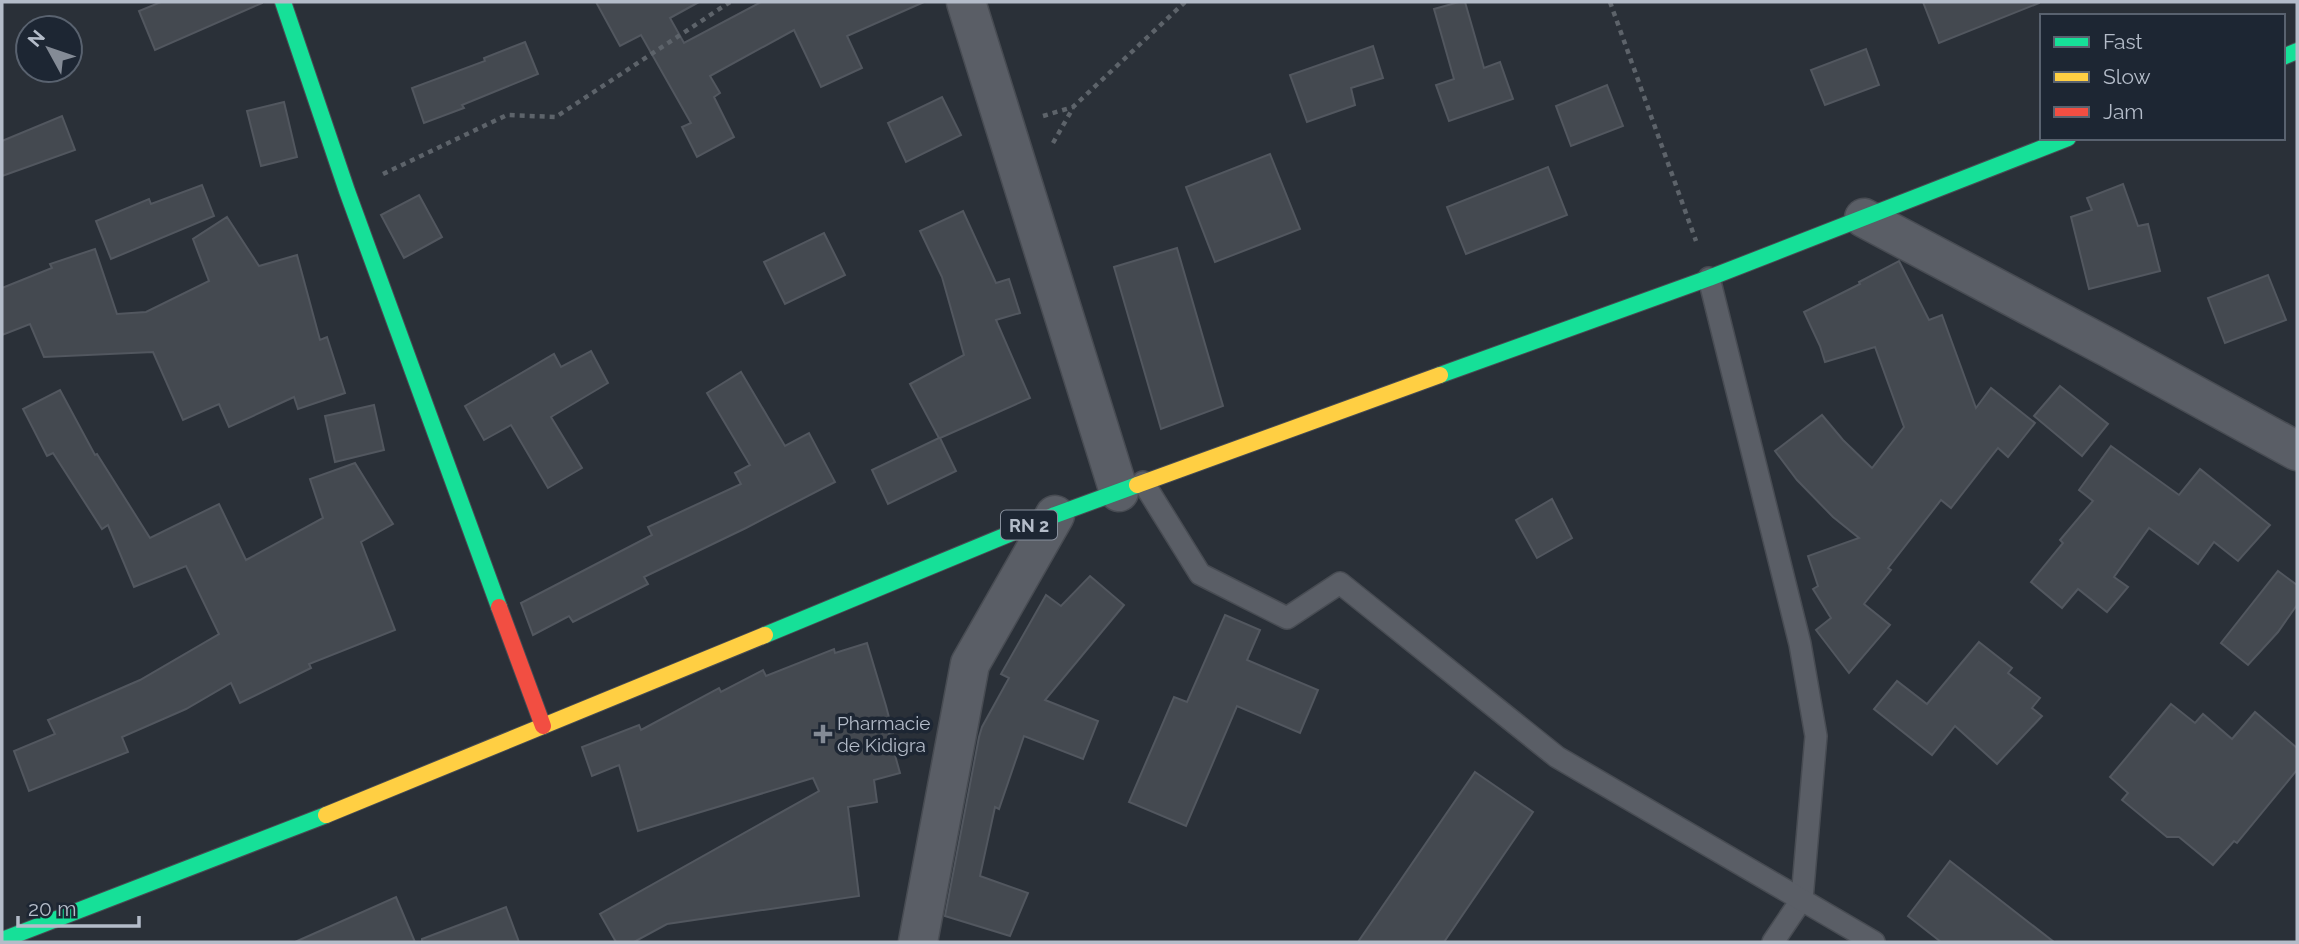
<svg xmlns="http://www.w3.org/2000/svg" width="2299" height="944" viewBox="0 0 2299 944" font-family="Raleway,sans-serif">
  <rect width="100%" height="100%" fill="#2a3038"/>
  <g fill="#444950" stroke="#52575f" stroke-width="2">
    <polygon points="161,2 262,2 262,3 155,50 139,11"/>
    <polygon points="596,2 699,2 670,18 684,43 761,2 924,2 847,36 862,68 821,87 794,30 710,76 720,93 714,97 734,137 697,157 682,127 691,123 641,35 620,46"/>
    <polygon points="1459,2 1465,2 1484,68 1500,62 1513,99 1449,121 1436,85 1454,79 1434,9"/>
    <polygon points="1923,2 2039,2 2039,3 1939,43"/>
    <polygon points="525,42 538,74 462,105 464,108 424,123 412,88 485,61 484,58"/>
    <polygon points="1373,46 1383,78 1351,88 1355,105 1307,122 1290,75"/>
    <polygon points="1866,49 1879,85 1825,105 1811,70"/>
    <polygon points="1607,85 1623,126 1571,146 1556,106"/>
    <polygon points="942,97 961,135 906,162 888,123"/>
    <polygon points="284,102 297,157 261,166 247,111"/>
    <polygon points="62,116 75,150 2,176 2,141"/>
    <polygon points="1270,154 1300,229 1215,262 1186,187"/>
    <polygon points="1548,167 1567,215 1466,254 1447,207"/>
    <polygon points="2123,184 2138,226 2148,224 2160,271 2089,289 2071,217 2092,210 2087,198"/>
    <polygon points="202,185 214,216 111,259 96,221 149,199 151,204"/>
    <polygon points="419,195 442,237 404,258 381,215"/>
    <polygon points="963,211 996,283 1009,279 1020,313 996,320 1030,398 940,438 956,471 888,504 872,470 939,438 910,384 964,355 942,277 920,231"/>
    <polygon points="227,217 259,266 297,255 320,340 327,337 345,393 298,409 294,397 229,427 219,404 183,420 153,352 44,357 30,324 2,335 2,288 52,268 50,264 95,249 117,314 146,312 209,281 193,239"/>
    <polygon points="824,233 845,275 785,304 764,262"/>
    <polygon points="1177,248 1223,406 1161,429 1114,267"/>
    <polygon points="1899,261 1929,320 1942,315 1976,408 1991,388 2035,423 2008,457 1998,448 1951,508 1941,500 1888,568 1891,570 1864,604 1890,625 1849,673 1816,630 1831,618 1813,589 1818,586 1808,556 1859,538 1833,517 1797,480 1775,451 1822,415 1843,440 1872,468 1904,427 1875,347 1825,362 1820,346 1804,312 1860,284 1859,282"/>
    <polygon points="2268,275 2286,320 2225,343 2208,298"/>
    <polygon points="591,351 608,383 551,417 582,468 548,488 511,425 484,440 465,406 554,354 561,367"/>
    <polygon points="741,372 785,446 809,433 835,482 746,528 644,577 648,584 573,622 569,616 533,635 521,603 652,535 648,527 741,484 735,473 750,465 707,393"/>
    <polygon points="2060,386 2108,424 2082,456 2034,416"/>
    <polygon points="60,390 95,455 97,454 150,538 219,504 246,560 323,518 310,479 355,463 393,524 361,542 395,630 309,664 311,668 240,703 231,683 186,709 122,737 128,752 29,791 14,751 55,734 48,720 140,680 219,634 186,566 134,587 108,525 102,529 53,453 47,456 23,409"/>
    <polygon points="374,405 384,450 335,462 325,416"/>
    <polygon points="2111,446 2179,495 2200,469 2270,525 2238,561 2214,542 2198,564 2149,528 2114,577 2128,587 2107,612 2078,589 2062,608 2031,582 2063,543 2060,540 2093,501 2079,490"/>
    <polygon points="1552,499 1572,538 1537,558 1516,520"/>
    <polygon points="2278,571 2297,585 2297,605 2278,632 2248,665 2221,643"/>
    <polygon points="1090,576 1124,605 1045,700 1098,721 1083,759 1024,736 999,809 995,807 980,876 1028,893 1010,936 945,916 979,737 982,727 1009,678 1001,674 1046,595 1061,606"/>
    <polygon points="1225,615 1260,630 1247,660 1318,690 1300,733 1237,706 1186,826 1129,802 1174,697 1187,702"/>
    <polygon points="1979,642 2012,668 2008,673 2040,698 2032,708 2042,716 1997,764 1955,726 1932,755 1874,709 1897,681 1927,704"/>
    <polygon points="867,643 886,706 893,733 889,734 900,773 874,780 877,802 848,807 859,896 667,924 634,942 616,942 600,914 819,791 813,778 638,831 619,765 592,776 582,747 639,725 641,730 719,688 721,692 763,670 766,676 834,649 835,653"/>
    <polygon points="2171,704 2195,723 2203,714 2232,739 2255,712 2297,748 2297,770 2237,843 2234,841 2213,865 2179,837 2167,837 2122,800 2128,793 2110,777"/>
    <polygon points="1475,772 1533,812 1444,942 1358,942"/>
    <polygon points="1950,861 2054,942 1941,942 1908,916"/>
    <polygon points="396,897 415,942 295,942"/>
    <polygon points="506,907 519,942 422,942 422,939"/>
  </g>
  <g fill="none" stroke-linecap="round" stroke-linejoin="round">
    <defs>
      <g id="lane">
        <polyline points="1709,278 1800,644 1816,736 1802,899 1773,942"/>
        <polyline points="1143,482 1200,574 1287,618 1340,583 1557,757 1874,942"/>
      </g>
      <g id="street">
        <polyline points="966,2 1119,492"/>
        <polyline points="1864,218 2109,348 2297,451"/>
        <polyline points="918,942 970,664 1055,515"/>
      </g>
      <g id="fast">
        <polyline points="283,2 347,191 499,607"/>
        <polyline points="2283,57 2297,51"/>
        <polyline points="1440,375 1709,278 2068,138"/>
        <polyline points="765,635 1055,515 1137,485"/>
        <polyline points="2,940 326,815"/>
      </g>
      <g id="slow">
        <polyline points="1137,485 1440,375"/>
        <polyline points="326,815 765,635"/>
      </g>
      <polyline id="jam" points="499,607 543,726"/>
    </defs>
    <use href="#lane" stroke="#484c53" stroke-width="24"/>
    <use href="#street" stroke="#484c53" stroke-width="41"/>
    <use href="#fast" stroke="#484c53" stroke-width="18"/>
    <use href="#slow" stroke="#484c53" stroke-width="18"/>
    <use href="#jam" stroke="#484c53" stroke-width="18"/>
    <g stroke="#5d636a" stroke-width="4.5" stroke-dasharray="5 5" stroke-linecap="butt">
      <polyline points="1610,2 1696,241"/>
      <polyline points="1043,116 1073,107 1185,2"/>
      <polyline points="1053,143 1073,108"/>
      <polyline points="383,174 507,115 556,117 730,2"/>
    </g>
    <use href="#lane" stroke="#5a5e66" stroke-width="21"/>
    <use href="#street" stroke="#5a5e66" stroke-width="38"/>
    <use href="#fast" stroke="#16e098" stroke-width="16"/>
    <use href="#slow" stroke="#ffcf43" stroke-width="16"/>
    <use href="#jam" stroke="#f24e42" stroke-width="16"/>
  </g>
  <path fill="#848b96" stroke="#1d2633" stroke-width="2.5" d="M819.5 723.5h7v7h7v7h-7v7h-7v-7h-7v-7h7z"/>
  <g text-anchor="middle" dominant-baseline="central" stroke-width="7" stroke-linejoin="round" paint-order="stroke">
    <rect fill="#1d2633" stroke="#878f9c" stroke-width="2" x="1001" y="510.5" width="56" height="29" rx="5"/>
    <g font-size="18" font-weight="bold" fill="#b4bcc9">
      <text x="1029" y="525">RN 2</text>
    </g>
    <g font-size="19" fill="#b4bcc9" stroke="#1d2633" text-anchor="start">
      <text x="837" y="723">Pharmacie<tspan x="837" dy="22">de Kidigra</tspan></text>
    </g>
  </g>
  <rect width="2299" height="944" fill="none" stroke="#b4bcc9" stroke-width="7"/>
  <rect x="2040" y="14" width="245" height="126" fill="#1d2633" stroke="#59626f" stroke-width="2"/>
  <rect x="2054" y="37" width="35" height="10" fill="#16e098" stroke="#59626f" stroke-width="2"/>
  <text x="2103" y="49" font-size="21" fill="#b4bcc9">Fast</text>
  <rect x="2054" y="72" width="35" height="10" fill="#ffcf43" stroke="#59626f" stroke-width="2"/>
  <text x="2103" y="84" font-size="21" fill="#b4bcc9">Slow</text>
  <rect x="2054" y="107" width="35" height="10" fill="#f24e42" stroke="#59626f" stroke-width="2"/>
  <text x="2103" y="119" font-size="21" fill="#b4bcc9">Jam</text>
  <g transform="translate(49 49) rotate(310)"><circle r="33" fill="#1d2633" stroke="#59626f" stroke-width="2"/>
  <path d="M0-5L12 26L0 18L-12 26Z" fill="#848b96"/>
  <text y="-10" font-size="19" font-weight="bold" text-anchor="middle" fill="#b4bcc9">N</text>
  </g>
  <path d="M18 916v10h121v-10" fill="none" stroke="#b4bcc9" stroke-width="3.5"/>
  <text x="28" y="916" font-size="21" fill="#b4bcc9" stroke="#1d2633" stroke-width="5" paint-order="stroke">20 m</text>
</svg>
